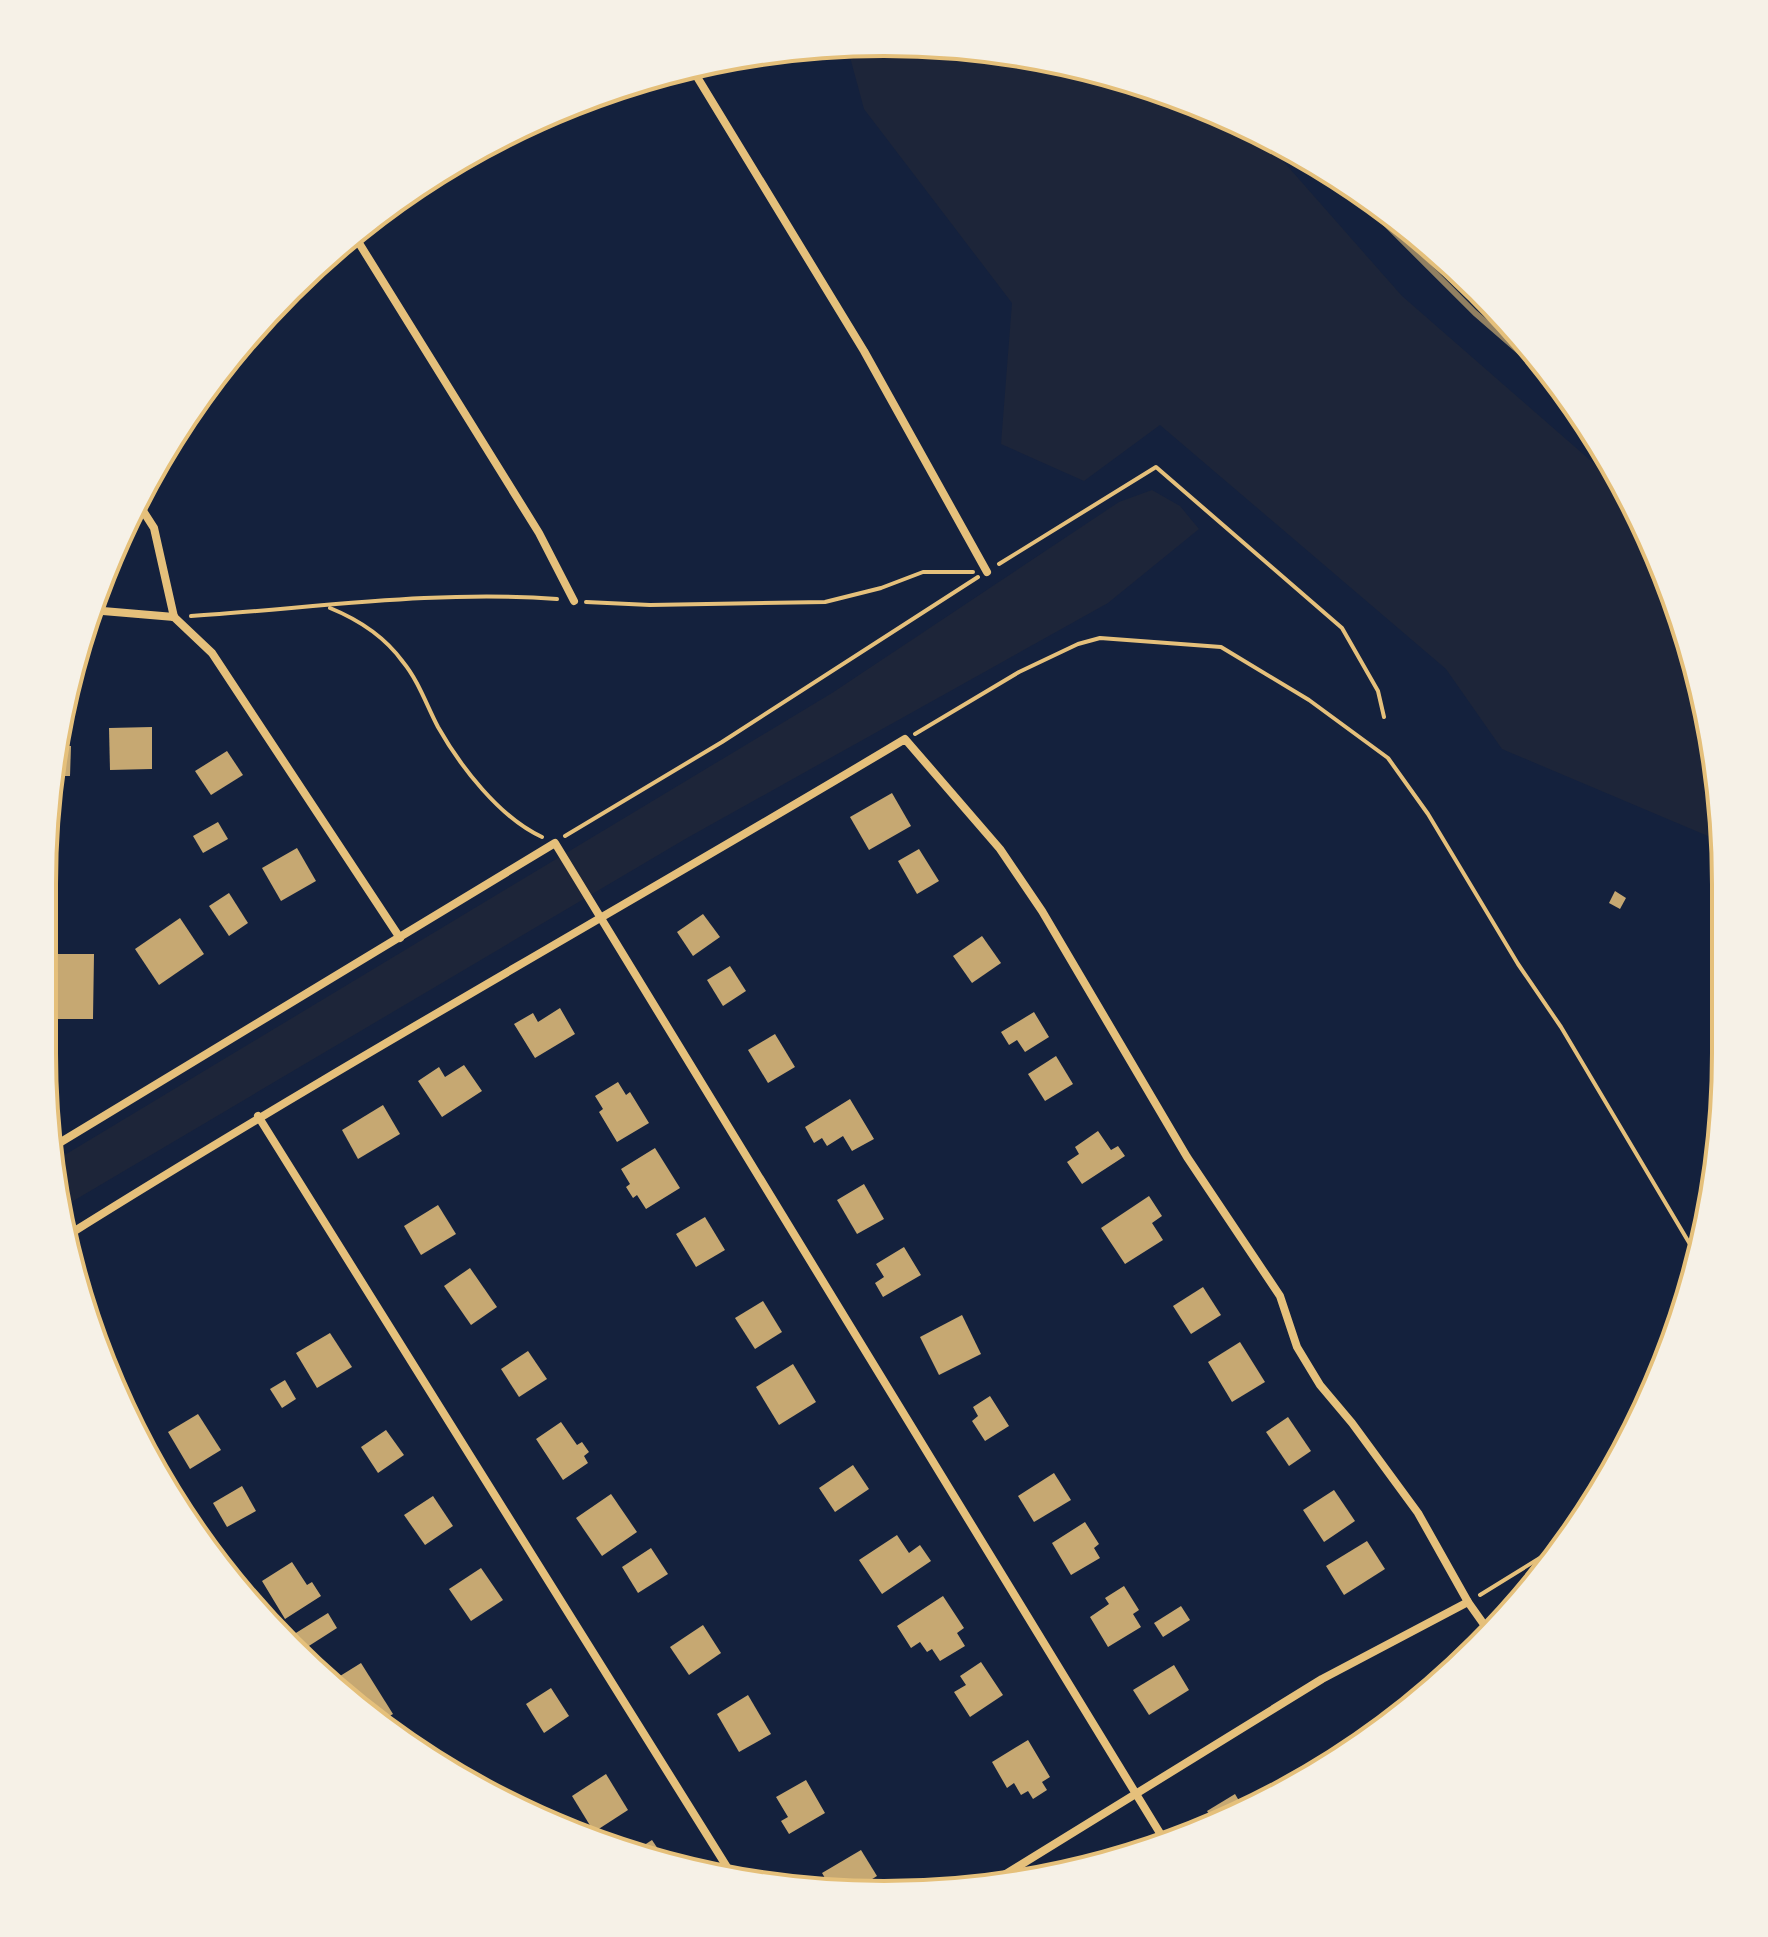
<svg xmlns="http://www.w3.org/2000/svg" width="1768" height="1937" viewBox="0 0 1768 1937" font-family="Manrope,sans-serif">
  <rect width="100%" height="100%" fill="#14213d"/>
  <g fill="#1d2539">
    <polygon points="884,42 1048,58 1206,106 1260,135 1402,296 1622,488 1662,561 1710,719 1722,842 1502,749 1446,669 1160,425 1084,481 1001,444 1012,303 864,109 847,46"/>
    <polygon points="1152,490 1180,506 1199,529 1108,603 687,838 58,1210 53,1162 832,693 1119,502"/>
  </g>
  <g fill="#c6a872">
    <polygon points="152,727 152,769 110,770 109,728"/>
    <polygon points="57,746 71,746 70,776 56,776"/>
    <polygon points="227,751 243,775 211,795 195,771"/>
    <polygon points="892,793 911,826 869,850 850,817"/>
    <polygon points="218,822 228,839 203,853 193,836"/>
    <polygon points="297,848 316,881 281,901 262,868"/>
    <polygon points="919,849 939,881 917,894 898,861"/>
    <polygon points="1615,891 1626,898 1620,909 1609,903"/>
    <polygon points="229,893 248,923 229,936 209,906"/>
    <polygon points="703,914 720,937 693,956 677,932"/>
    <polygon points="180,918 204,954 159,985 135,949"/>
    <polygon points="982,936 1001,963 972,983 953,956"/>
    <polygon points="58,954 94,954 93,1019 44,1019 46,971 58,972"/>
    <polygon points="730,966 746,991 723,1006 707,980"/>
    <polygon points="560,1008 575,1034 535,1058 514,1024 533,1013 538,1022"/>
    <polygon points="1034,1012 1049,1037 1025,1052 1017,1040 1009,1045 1001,1032"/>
    <polygon points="775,1034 795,1067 768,1083 748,1050"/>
    <polygon points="1056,1056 1073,1084 1045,1101 1028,1074"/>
    <polygon points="464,1065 482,1091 442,1117 418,1081 439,1067 445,1077"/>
    <polygon points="618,1082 626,1095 630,1092 649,1123 617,1142 599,1112 603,1109 595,1096"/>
    <polygon points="850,1099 874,1139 852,1151 843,1136 827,1146 822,1138 814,1143 805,1127"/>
    <polygon points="383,1105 400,1134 358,1159 342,1130"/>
    <polygon points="1098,1131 1111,1150 1118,1146 1125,1156 1082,1184 1067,1162 1079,1154 1075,1147"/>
    <polygon points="655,1148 680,1188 646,1209 637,1195 633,1198 626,1187 630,1184 621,1169"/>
    <polygon points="864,1184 884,1219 857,1234 837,1200"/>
    <polygon points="1149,1196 1162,1216 1152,1223 1163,1240 1125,1264 1101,1228"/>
    <polygon points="438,1205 456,1234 421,1255 404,1226"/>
    <polygon points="705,1217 725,1250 696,1267 676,1234"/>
    <polygon points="904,1247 921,1275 883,1297 875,1283 884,1277 876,1264"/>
    <polygon points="470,1268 497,1307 471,1325 444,1286"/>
    <polygon points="1203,1287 1221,1315 1191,1334 1173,1306"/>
    <polygon points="763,1301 782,1332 755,1349 735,1318"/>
    <polygon points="962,1315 981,1354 939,1375 920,1337"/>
    <polygon points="330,1333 352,1367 317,1388 296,1353"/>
    <polygon points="1240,1342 1265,1382 1232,1402 1208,1362"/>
    <polygon points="528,1351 547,1379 519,1397 501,1369"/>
    <polygon points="793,1364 816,1402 779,1425 756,1387"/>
    <polygon points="285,1380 296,1399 282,1408 270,1389"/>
    <polygon points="990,1396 1009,1426 985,1441 972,1421 978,1416 973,1407"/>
    <polygon points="198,1414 221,1450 190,1469 168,1432"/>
    <polygon points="1288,1417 1311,1451 1289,1466 1266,1432"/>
    <polygon points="561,1422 577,1445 582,1442 589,1452 584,1456 588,1463 563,1480 536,1439"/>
    <polygon points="386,1430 404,1455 378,1473 361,1447"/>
    <polygon points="853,1465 869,1489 835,1512 819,1488"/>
    <polygon points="1054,1473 1071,1500 1034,1522 1018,1496"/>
    <polygon points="242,1486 256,1511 227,1527 213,1503"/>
    <polygon points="1334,1490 1355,1521 1324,1542 1303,1510"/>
    <polygon points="611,1494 637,1532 602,1556 576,1518"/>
    <polygon points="433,1496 453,1526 425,1545 404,1515"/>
    <polygon points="1085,1522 1099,1544 1094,1548 1100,1558 1071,1575 1052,1543"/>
    <polygon points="897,1535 909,1553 920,1545 931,1561 882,1594 859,1560"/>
    <polygon points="1367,1541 1385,1569 1344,1595 1326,1566"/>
    <polygon points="651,1548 668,1574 638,1593 622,1567"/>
    <polygon points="292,1562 307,1585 312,1582 321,1596 285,1619 262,1581"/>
    <polygon points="481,1568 503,1600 471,1621 449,1589"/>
    <polygon points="1124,1586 1139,1610 1133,1614 1141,1627 1108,1647 1090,1617 1109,1604 1105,1598"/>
    <polygon points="943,1596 964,1628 957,1633 965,1646 940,1661 932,1649 927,1652 920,1642 911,1648 897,1626"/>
    <polygon points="1181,1606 1190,1620 1163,1637 1154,1623"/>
    <polygon points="328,1613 337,1628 301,1651 291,1636"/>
    <polygon points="703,1625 721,1653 689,1675 670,1647"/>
    <polygon points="981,1662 1003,1695 970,1717 954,1692 966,1685 960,1676"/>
    <polygon points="361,1663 393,1714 377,1724 332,1681"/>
    <polygon points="1174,1665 1189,1690 1149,1715 1133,1690"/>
    <polygon points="551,1688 569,1716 544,1733 526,1704"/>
    <polygon points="748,1695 771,1734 739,1752 717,1714"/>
    <polygon points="1373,1726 1377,1732 1333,1758 1329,1752"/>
    <polygon points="1028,1740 1050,1777 1042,1782 1047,1790 1033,1799 1028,1791 1021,1795 1014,1783 1007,1788 992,1762"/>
    <polygon points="606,1774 628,1810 594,1832 572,1796"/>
    <polygon points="806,1780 825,1813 789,1834 781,1821 788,1817 776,1797"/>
    <polygon points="1235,1794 1244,1809 1216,1825 1207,1811"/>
    <polygon points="652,1840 670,1867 632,1853"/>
    <polygon points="861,1850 877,1876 853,1891 831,1888 822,1873"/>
  </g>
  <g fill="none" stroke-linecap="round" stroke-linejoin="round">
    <g stroke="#e5c07b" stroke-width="4">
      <polyline points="999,564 1156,467 1342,628 1378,691 1384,717"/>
      <polyline points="586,602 650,605 825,602 881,588 923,572 973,572"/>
      <path d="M330,608C357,619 385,637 403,662C418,680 427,706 438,727C460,766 500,818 542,837"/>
      <path d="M191,616C314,608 435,590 557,599"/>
      <polyline points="915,734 1019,672 1078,644 1100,638 1221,647 1309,700 1388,758 1428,814 1518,964 1561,1027 1697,1256"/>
      <polyline points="565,836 722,742 978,577"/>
      <polyline points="1480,1595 1564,1543"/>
    </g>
    <g stroke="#e5c07b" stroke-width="8">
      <polyline points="691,67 864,351 987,572"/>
      <polyline points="354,235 539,533 574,601"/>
      <polyline points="138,503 154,528 174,617"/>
      <polyline points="91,610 174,617"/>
      <polyline points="174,617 212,653 400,938"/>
      <polyline points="258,1116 732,1875"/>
      <polyline points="51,1148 555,843 1166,1843"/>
      <path d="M65,1237C341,1064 626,906 905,739L1000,849L1042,911L1187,1157L1280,1296L1297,1347L1320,1385L1352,1423L1418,1513L1468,1602L1490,1633"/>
      <polyline points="988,1885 1322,1679 1468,1602"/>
    </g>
    <g stroke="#918062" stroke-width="6">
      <polyline points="1338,176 1475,313 1557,384"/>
      <polyline points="1448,263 1489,300"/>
    </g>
  </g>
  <path d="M0 0H1768V1937H0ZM884 56H884A828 828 0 0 1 1712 884V1053A828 828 0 0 1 884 1881H884A828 828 0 0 1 56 1053V884A828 828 0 0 1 884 56Z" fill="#f6f1e7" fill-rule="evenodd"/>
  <path fill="none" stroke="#e5c07b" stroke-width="4" d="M884 56H884A828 828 0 0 1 1712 884V1053A828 828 0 0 1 884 1881H884A828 828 0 0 1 56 1053V884A828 828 0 0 1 884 56Z"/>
</svg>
